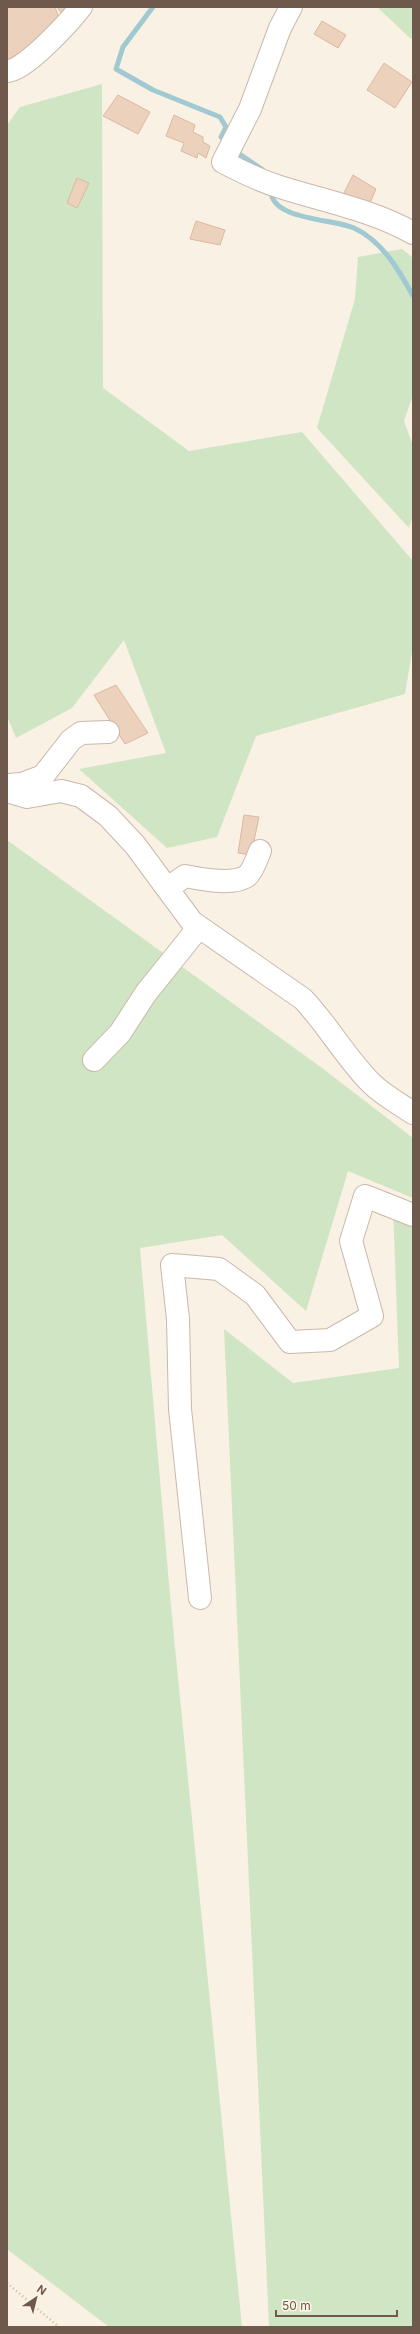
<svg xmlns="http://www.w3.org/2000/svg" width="420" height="2334" viewBox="0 0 420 2334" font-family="Inter,sans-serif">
  <rect width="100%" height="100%" fill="#f9f1e3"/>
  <g fill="#d0e5c3">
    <polygon points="377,7 413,7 413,35 411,39"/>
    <polygon points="102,84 103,388 189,451 302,432 413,561 413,646 405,694 256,736 217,837 167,848 79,769 166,753 124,640 72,708 16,738 7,716 7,125 20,107"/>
    <polygon points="402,249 413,258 413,395 404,421 413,446 413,515 409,528 317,428 355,299 358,257"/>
    <polygon points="7,840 322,1068 413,1138 413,1198 348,1171 306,1311 222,1235 140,1248 170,1596 242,2327 109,2327 7,2249"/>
    <polygon points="393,1207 413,1220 413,2327 269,2327 224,1329 293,1383 399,1368"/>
  </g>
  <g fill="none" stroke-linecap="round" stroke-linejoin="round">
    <g stroke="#a1c9d1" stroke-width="5">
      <polyline points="153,7 123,47 116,69 153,90 220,117 226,127 221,137 227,143"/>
      <polyline points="235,151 263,170"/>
      <path d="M271,190C270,220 334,219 354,228C382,241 399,270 413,296"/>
    </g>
  </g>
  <g fill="#ecd1bd" stroke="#ddb8a0">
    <polygon points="7,7 55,7 60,21 18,63 7,59"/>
    <polygon points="57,7 74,7 65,18"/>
    <polygon points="322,21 346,35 338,48 314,34"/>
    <polygon points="384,63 412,82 395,108 367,90"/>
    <polygon points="118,95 150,112 138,134 103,116"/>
    <polygon points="174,115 195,125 193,132 203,137 203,142 210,146 206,158 198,153 197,158 181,151 184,143 166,136"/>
    <polygon points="353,175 376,189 367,210 343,195"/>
    <polygon points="77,178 89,183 77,208 67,203"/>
    <polygon points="196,221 225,230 220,245 190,239"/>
    <polygon points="116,685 148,733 125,744 94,695"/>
    <polygon points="244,815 259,817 251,855 238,853"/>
  </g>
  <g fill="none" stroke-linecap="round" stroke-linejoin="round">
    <defs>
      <g id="minor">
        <path d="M291,7L280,28L250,109L223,162C242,172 260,181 280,187C324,201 372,210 413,233"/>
        <path d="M7,71C24,72 70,21 81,7"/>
        <polyline points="8,785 22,784 43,776 71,740 81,733 108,732"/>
        <path d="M7,791L27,797L61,791L81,796L108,816L135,845L192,922L303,999C328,1025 345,1057 371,1083C383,1095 398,1103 413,1113"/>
        <path d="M168,888L185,876C201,879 232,886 247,876C253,871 257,858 260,851"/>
        <polyline points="94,1060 120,1033 146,993 199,927"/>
        <polyline points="200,1598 180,1409 178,1319 172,1265 219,1269 255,1295 290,1342 330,1340 372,1316 351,1241 365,1196 413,1215"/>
      </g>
    </defs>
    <use href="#minor" stroke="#c9b9ab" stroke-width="24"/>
    <polyline stroke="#d0b4a1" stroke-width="2.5" stroke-dasharray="1 3" stroke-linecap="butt" points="7,2283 59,2327"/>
    <use href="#minor" stroke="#fff" stroke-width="22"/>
  </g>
  <rect width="420" height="2334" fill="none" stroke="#6e594c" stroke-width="16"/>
  <g transform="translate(36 2298) rotate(35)" stroke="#fdf5e8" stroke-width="3" paint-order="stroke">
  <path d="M0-3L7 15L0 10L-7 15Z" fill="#6e594c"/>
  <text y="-6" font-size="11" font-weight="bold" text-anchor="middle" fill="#6e594c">N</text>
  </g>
  <path d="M276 2310v6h121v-6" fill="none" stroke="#6e594c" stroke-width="2"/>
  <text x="282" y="2310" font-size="12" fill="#6e594c" stroke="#fdf5e8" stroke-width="3" paint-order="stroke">50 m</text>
</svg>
